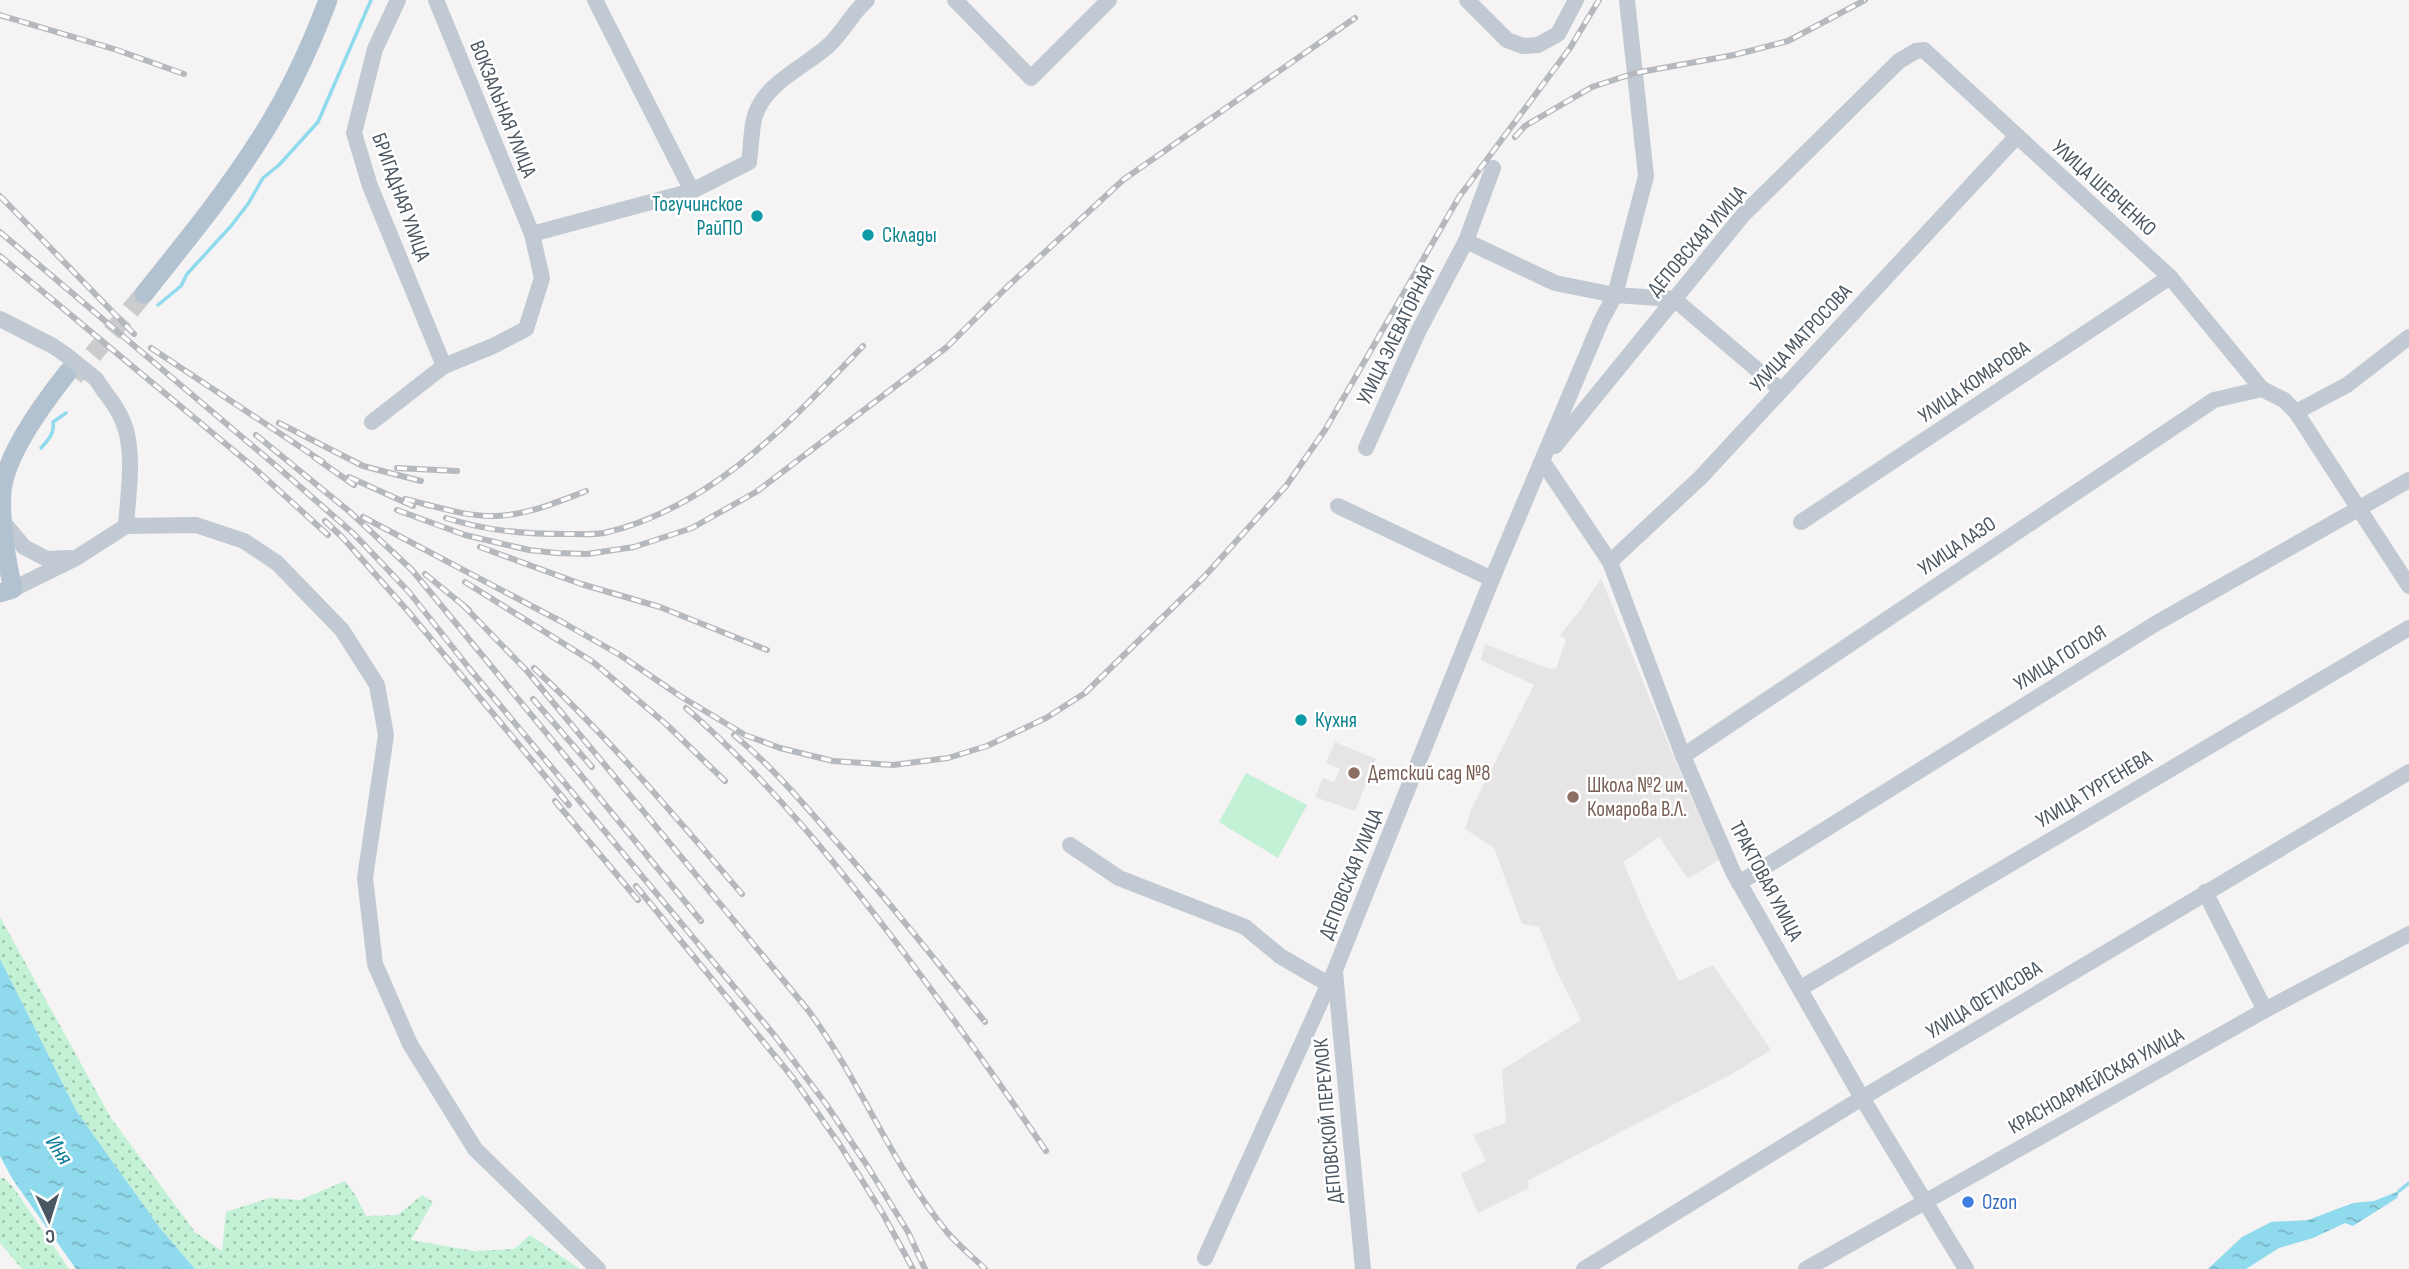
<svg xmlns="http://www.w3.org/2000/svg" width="2409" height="1269" viewBox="0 0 2409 1269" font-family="'Sofia Sans Condensed',sans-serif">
  <defs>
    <pattern id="grass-dots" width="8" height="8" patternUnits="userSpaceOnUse" patternTransform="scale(1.75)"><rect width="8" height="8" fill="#c3f1d5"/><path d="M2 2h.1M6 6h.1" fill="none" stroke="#a0c6b0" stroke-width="1.8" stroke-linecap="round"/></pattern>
    <pattern id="water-ripples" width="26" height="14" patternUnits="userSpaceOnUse" patternTransform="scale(1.75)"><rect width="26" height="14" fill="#90daee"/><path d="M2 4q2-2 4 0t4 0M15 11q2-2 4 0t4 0" fill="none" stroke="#78b4c4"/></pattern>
  </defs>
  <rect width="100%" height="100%" fill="#f5f3f3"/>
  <g fill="#e6e4e5">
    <polygon points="1601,578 1674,758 1719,860 1688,879 1659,837 1623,862 1647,918 1679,981 1713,965 1771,1050 1730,1075 1527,1181 1529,1188 1478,1213 1461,1174 1486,1161 1473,1135 1506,1123 1502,1070 1581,1020 1557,972 1539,927 1522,924 1494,848 1465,829 1471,810 1534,685 1481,660 1485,644 1549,669 1556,668 1566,640 1560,635 1581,609"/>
    <polygon points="1335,742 1376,759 1355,811 1315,797 1323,778 1334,782 1340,769 1326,763"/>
  </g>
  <g fill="url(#grass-dots)">
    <polygon points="0,917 111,1118 195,1232 222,1251 226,1212 269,1198 300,1200 345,1181 356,1196 366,1216 398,1215 422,1195 433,1202 411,1240 474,1251 514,1249 530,1235 580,1269 195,1269 160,1228 77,1112 0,959"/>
    <polygon points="0,1178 4,1178 13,1187 69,1269 22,1269 0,1243"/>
  </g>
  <polygon fill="#c3f1d5" points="1246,773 1307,805 1278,858 1219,822"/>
  <g fill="url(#water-ripples)">
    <polygon points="0,959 77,1112 160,1228 195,1269 76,1269 13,1180 0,1156"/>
    <polygon points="2399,1191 2397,1198 2353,1226 2345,1223 2313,1238 2279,1248 2246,1269 2208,1269 2242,1237 2271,1222 2308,1220 2353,1203 2374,1201"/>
  </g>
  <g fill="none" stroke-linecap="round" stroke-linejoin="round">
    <g stroke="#90daee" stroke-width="3.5">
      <polyline points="158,305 181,286 187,274 231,226 248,204 263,178 279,165 318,122 371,0"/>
      <path d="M41,448C48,440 55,433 53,422L66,413"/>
      <polyline points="2399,1191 2409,1183"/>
    </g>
    <polyline stroke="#caccce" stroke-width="19" stroke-dasharray="19 10" stroke-linecap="butt" points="74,377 144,294"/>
    <g stroke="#c1cad2" stroke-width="16">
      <polyline points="398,0 375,49 354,133 370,186 444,366"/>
      <polyline points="595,0 692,191"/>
      <polyline points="955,0 1031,78 1109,0"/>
      <polyline points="1467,0 1507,40 1523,46 1538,45 1558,34 1576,0"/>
      <polyline points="1493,168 1466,241 1555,283 1615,295 1674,299 1781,390"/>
      <path d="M532,234L692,191L749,162C751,148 751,133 754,119C763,83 804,68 829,45C844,31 852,13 867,0"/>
      <polyline points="0,319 53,346 66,355"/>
      <path d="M104,391C113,402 122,416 126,430C134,460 128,495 126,526"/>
      <polyline points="2296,412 2409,586"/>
      <polyline points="372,422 444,366 493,346 526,329 542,278 532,234 436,0"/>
      <polyline points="1555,446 1743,215 1899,61 1916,51 1924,50 2170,277 2262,389 2284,400 2296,412 2347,385 2409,337"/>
      <polyline points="1366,448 1418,332 1466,241"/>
      <polyline points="1543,462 1610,562 1683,756 1733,872 1862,1098 1966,1269"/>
      <polyline points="1338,506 1492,579"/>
      <polyline points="3,522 24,547 47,559 70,558"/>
      <polyline points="1801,522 2170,277"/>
      <polyline points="1610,562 1701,477 2017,136"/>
      <polyline points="13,589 76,558 126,526 196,525 244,541 277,563 342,630 377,685 386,735 365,878 375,964 410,1044 475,1149 598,1269"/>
      <polyline points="1683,756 2214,400 2262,389"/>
      <polyline points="1070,845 1119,878 1245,927 1280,956 1328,984"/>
      <polyline points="1739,883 2155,624 2409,480"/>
      <polyline points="2205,892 2265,1010"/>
      <polyline points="1335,972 1363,1269"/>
      <polyline points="1801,988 2409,628"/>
      <polyline points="1205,1258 1335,970 1492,579 1601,321 1615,295 1646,176 1627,0"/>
      <polyline points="1584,1269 1862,1098 2409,772"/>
      <polyline points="1806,1269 2265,1010 2409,934"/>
    </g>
    <g stroke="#b3c2d1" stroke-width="19">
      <path d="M144,294C182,246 221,199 254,148C284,103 309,51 328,0"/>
      <path d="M0,593L13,589C6,558 0,522 2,491C6,453 45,401 68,372"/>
    </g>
    <defs>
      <g id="rail">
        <polyline points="0,15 117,50 184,74"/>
        <polyline points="1515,137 1525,126 1592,87 1635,73 1734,55 1788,41 1865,0"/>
        <polyline points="0,196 134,334"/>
        <polyline points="0,232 281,470 354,534 409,592 469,668 775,1036 826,1104 868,1167 908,1232 925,1269"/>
        <polyline points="0,256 251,465 328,535"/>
        <polyline points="151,348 323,462"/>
        <polyline points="279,423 363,466 421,481"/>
        <polyline points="256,435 350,512 412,570 701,921"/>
        <polyline points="314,457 354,485"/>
        <polyline points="397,468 457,471"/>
        <polyline points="349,477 413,506"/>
        <path d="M405,499C434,506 466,517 496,516C527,515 558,502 586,491"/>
        <polyline points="397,510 465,535 529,550 557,553 587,554 634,547 692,528 756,492 947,347 1006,288 1123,180 1355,18"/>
        <polyline points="363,517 562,622 620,655 680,696 745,735 780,748 833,761 893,765 948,758 987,746 1046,718 1085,693 1204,577 1286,486 1325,430 1459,197 1570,48 1599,0"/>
        <path d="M446,518C488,531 523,534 567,534C578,534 592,535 604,533C712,508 789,423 863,346"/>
        <polyline points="325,521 342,537 407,610 569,805"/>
        <polyline points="480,547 581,584 660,607 767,650"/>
        <polyline points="425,574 469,610"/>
        <polyline points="465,582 593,662 666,724 725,781"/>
        <path d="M463,605L527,671L808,1010C860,1080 891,1164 947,1232C958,1245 973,1257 985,1269"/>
        <path d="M534,668C609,738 675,816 742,894"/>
        <polyline points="533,699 592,767"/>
        <path d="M686,708C772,783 842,870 910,961C957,1024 1002,1086 1046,1151"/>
        <path d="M734,735C774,768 807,808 841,847C891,904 938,963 985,1022"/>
        <polyline points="555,801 638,900"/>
        <polyline points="636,886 793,1078 840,1145 883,1214 913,1269"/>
      </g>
    </defs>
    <use href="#rail" stroke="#b5b8bd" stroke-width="6"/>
    <use href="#rail" stroke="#fff" stroke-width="3.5" stroke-dasharray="10" stroke-linecap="butt"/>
    <polyline stroke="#c1cad2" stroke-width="16" points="66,355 96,379 104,391"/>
  </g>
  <g fill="#0f9aa8" stroke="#fff" stroke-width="2.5">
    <circle cx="757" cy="216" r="7"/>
    <circle cx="868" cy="235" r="7"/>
    <circle cx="1301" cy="720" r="7"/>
  </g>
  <g fill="#8d6e63" stroke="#fff" stroke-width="2.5">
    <circle cx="1354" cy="773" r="7"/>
    <circle cx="1573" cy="797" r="7"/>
  </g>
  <circle fill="#3f7fe0" stroke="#fff" stroke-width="2.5" cx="1968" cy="1202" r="7"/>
  <g text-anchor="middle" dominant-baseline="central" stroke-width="5" stroke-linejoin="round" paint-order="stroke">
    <g font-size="21" fill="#4a5661" stroke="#fff">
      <text transform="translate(503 109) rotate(68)">ВОКЗАЛЬНАЯ УЛИЦА</text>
      <text transform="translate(2104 188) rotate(42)">УЛИЦА ШЕВЧЕНКО</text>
      <text transform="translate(401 197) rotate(70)">БРИГАДНАЯ УЛИЦА</text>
      <text transform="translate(1697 241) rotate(-49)">ДЕПОВСКАЯ УЛИЦА</text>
      <text transform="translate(1396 335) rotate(-64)">УЛИЦА ЭЛЕВАТОРНАЯ</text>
      <text transform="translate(1801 338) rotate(-47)">УЛИЦА МАТРОСОВА</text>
      <text transform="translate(1974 382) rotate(-34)">УЛИЦА КОМАРОВА</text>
      <text transform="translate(1957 546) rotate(-34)">УЛИЦА ЛАЗО</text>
      <text transform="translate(2060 658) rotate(-32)">УЛИЦА ГОГОЛЯ</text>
      <text transform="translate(2094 789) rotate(-31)">УЛИЦА ТУРГЕНЕВА</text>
      <text transform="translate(1351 874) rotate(-68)">ДЕПОВСКАЯ УЛИЦА</text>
      <text transform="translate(1766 881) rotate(62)">ТРАКТОВАЯ УЛИЦА</text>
      <text transform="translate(1984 1000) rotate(-31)">УЛИЦА ФЕТИСОВА</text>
      <text transform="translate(2096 1081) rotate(-29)">КРАСНОАРМЕЙСКАЯ УЛИЦА</text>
      <text transform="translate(1328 1121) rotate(-95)">ДЕПОВСКОЙ ПЕРЕУЛОК</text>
    </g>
    <g font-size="21" fill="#0d838f" stroke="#fff" text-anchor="start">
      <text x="743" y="204" text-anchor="end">Тогучинское<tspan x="743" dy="24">РайПО</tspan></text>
      <text x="882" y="235">Склады</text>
      <text x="1315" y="720">Кухня</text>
    </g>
    <g font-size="21" fill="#785e54" stroke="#fff" text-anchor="start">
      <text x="1368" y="773">Детский сад №8</text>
      <text x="1587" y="785">Школа №2 им.<tspan x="1587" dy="24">Комарова В.Л.</tspan></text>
    </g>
    <g font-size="21" fill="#366cbe" stroke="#fff" text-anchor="start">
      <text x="1982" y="1202">Ozon</text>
    </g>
    <g font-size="23" font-style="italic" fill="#0c7c9b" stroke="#fff">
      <text transform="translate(59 1150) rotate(57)">Иня</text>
    </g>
  </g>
  <g transform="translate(49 1220) rotate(176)" stroke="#ffffff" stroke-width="5" paint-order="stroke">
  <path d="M0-5L12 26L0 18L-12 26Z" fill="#4a5661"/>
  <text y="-10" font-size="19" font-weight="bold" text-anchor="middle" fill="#4a5661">С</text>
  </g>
</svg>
